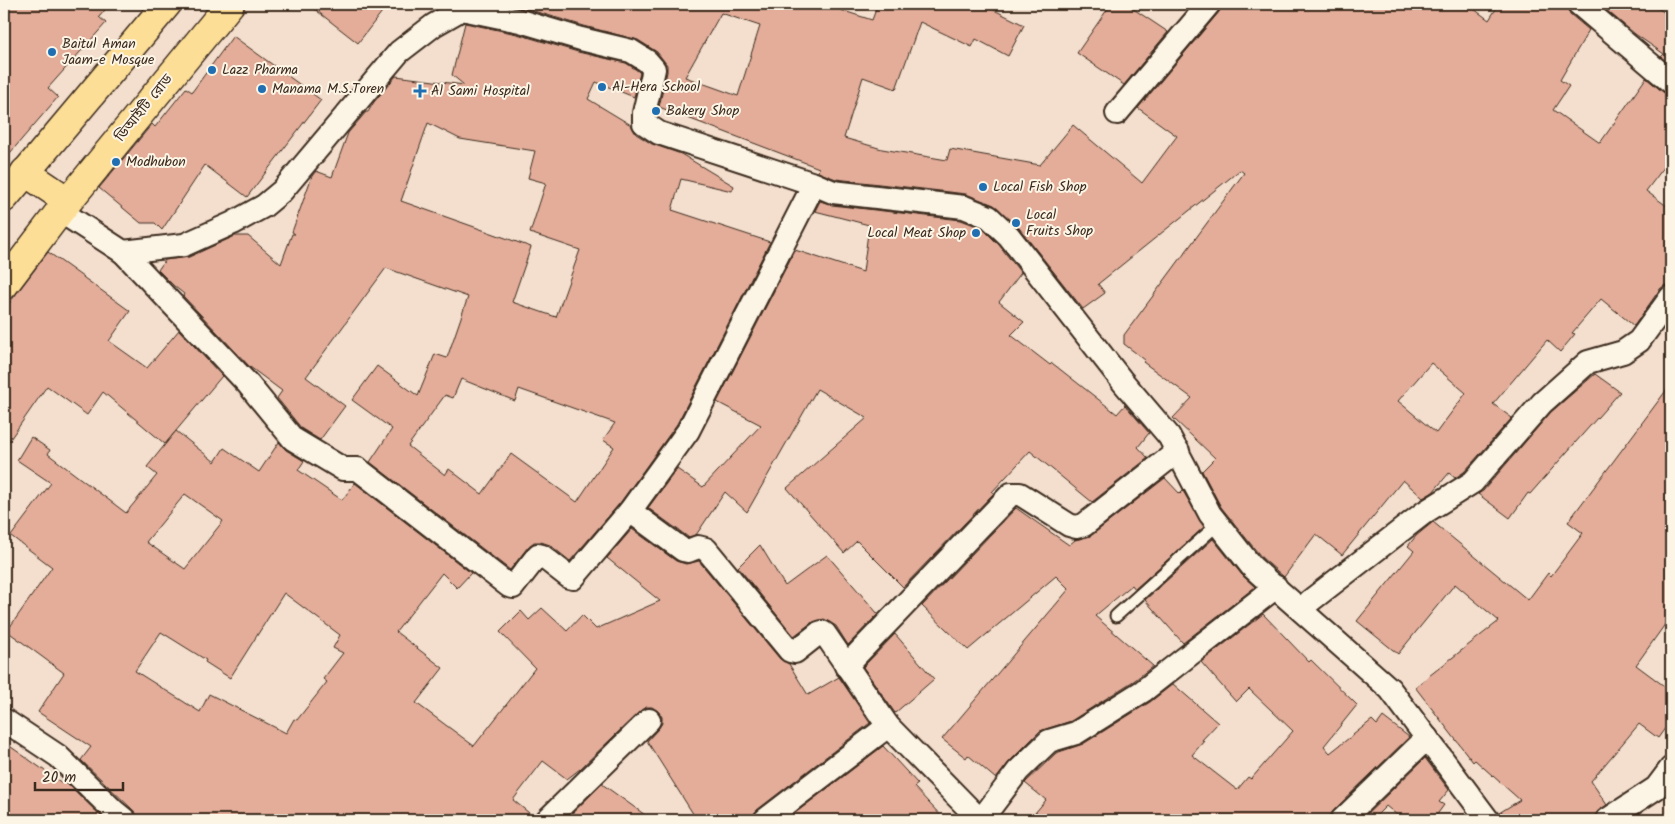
<svg xmlns="http://www.w3.org/2000/svg" width="1675" height="824" viewBox="0 0 1675 824" font-family="Kalam,'Noto Sans Bengali',sans-serif">
  <rect width="100%" height="100%" fill="#f4dfce"/>
  <filter id="ink" filterUnits="userSpaceOnUse"><feTurbulence type="fractalNoise" baseFrequency=".02" numOctaves="2"/><feDisplacementMap in="SourceGraphic" scale="10" xChannelSelector="R" yChannelSelector="G"/><feConvolveMatrix kernelMatrix="1 2 1 2 8 2 1 2 1" color-interpolation-filters="sRGB"/></filter>
  <g filter="url(#ink)">
    <g fill="#e3ad99" stroke="#3b2a1e" fill-rule="evenodd">
      <polygon points="4,4 110,4 99,17 106,23 48,88 58,97 4,160"/>
      <polygon points="308,4 388,4 358,43"/>
      <path d="M501,4H822L872,20L878,4H982L1024,25L1008,56L976,39L972,47L920,22L896,89L863,77L844,138L882,149L947,160L950,149L1040,165L1073,125L1142,183L1177,136L1138,108L1219,12L1222,4H1467L1489,20L1499,4H1566L1567,9L1570,14L1589,30L1560,80L1569,86L1553,110L1600,143L1646,78L1663,92L1671,95V158L1646,191L1671,209V284L1665,285L1660,289L1634,326L1601,299L1572,333L1575,334L1560,352L1547,340L1493,404L1512,418L1464,472L1455,478L1449,473L1433,492L1423,498L1403,480L1342,555L1316,534L1284,577L1262,558L1221,507L1202,471L1215,458L1173,418L1192,398L1143,362L1145,360L1124,344V335L1244,173L1240,170L1098,284L1105,293L1083,309L1019,228L994,205L966,194L836,179L818,172L819,168L659,107L667,72V65L657,52L638,40L584,26L524,8ZM721,13L760,26L738,96L685,77ZM1431,363L1466,393L1436,433L1398,401Z"/>
      <polygon points="1111,4 1126,4 1168,32 1124,85 1077,53"/>
      <polygon points="1599,4 1652,4 1671,17 1671,65 1661,57 1664,54 1635,34"/>
      <path d="M465,23L517,34L578,52L626,63L638,71L640,73L634,97L596,82L588,99L631,125L636,134L652,144L681,154L734,186L732,191L681,179L672,210L770,242L677,424L620,503L570,561L550,545L541,542H534L528,547L510,570L370,462L392,429L352,400L377,366L418,396L435,354L447,358L468,297L386,268L306,377L345,406L320,440L302,429L277,398L282,391L250,367L183,296L184,294L174,286L158,270L165,260L189,257L235,236H248L281,264L292,234H295L292,232L312,176L316,171L332,177L348,133L366,112H368L374,102L396,76L464,85L452,75ZM428,123L460,139L535,151L528,178L546,183L530,233L580,250L556,317L512,302L531,247L401,201ZM461,379L515,401L519,389L615,423L603,440L614,447L577,502L511,454L482,494L449,469L445,475L408,446L445,395L453,398Z"/>
      <polygon points="233,36 321,100 247,197 205,165 162,230 155,223 141,223 99,188 152,124 155,127 186,88 192,92"/>
      <polygon points="820,201 832,205 961,220 982,228 999,245 1021,273 999,302 1024,322 1011,335 1050,365 1052,363 1117,414 1125,405 1149,433 1138,447 1148,458 1092,502 1030,451 992,492 994,493 903,587 857,541 844,553 787,488 867,418 817,389 747,512 725,492 696,535 688,537 648,508 677,469 703,487 761,425 717,402 795,250 863,272 869,225 815,211"/>
      <polygon points="48,252 130,311 109,341 147,368 179,330 222,376 165,444 103,392 87,415 47,386 4,448 4,310"/>
      <polygon points="1595,374 1620,392 1530,494 1528,493 1510,518 1478,494 1483,491 1551,412"/>
      <polygon points="1671,384 1671,616 1636,665 1671,691 1671,720 1658,738 1639,724 1591,781 1607,805 1596,814 1594,820 1501,820 1499,813 1520,800 1475,760 1473,762 1415,687 1499,621 1455,584 1398,654 1357,621 1414,551 1408,546 1416,536 1433,522 1528,600 1548,573 1551,576 1583,533 1568,522"/>
      <path d="M176,431L215,462L224,448L259,472L279,442L286,450L304,461L298,470L342,500L355,483L471,573L457,588L442,573L396,632L443,668L416,703L474,746L535,668L500,632L521,611L529,620L542,608L567,631L582,615L596,629L660,601L607,558L632,529L676,561L686,564L699,561L780,659L789,664L808,695L839,677L870,723L757,810L753,815L752,820H697L647,741L658,729L662,723V717L658,711L652,707H646L640,711L580,769L567,779L543,761L513,800L534,817V820H138L137,815L133,810L81,760L91,747L38,712L64,673L7,631L52,567L11,536L51,483L17,460L31,437L50,450L48,454L126,513L157,475L147,467ZM185,494L223,521L185,569L146,542ZM284,593L340,635L333,648L343,653L323,679L327,682L297,720L294,719L286,733L209,694L200,712L135,671L161,632L206,660L205,662L230,678Z"/>
      <polygon points="1165,478 1180,494 1183,491 1204,527 1135,589 1132,585 1095,616 1153,666 1135,680 1071,721 1040,731 1009,762 996,779 968,755 966,758 942,739 1069,589 1056,576 968,650 922,606 1016,508 1069,545 1075,540 1092,535"/>
      <polygon points="1213,539 1242,575 1255,587 1183,643 1145,600"/>
      <polygon points="760,545 785,586 827,555 878,614 848,645 836,626 824,619 811,623 794,636 738,567"/>
      <polygon points="1263,614 1309,662 1311,660 1357,705 1324,746 1330,753 1372,720 1377,725 1383,717 1409,737 1333,811 1330,816 1329,820 1029,820 1046,800 1025,783 1056,753 1083,744 1150,702 1173,684 1218,723 1202,740 1204,741 1192,755 1237,790 1248,777 1251,779 1293,731 1249,689 1236,702 1201,662"/>
      <polygon points="895,634 934,679 895,713 863,667"/>
      <polygon points="4,742 62,783 64,780 105,820 4,820"/>
      <polygon points="883,746 918,784 914,787 945,820 786,820"/>
      <polygon points="1425,758 1449,790 1439,802 1444,805 1433,820 1403,820 1386,806 1372,820 1361,820"/>
      <polygon points="602,784 652,820 565,820"/>
    </g>
    <g fill="none" stroke-linecap="round" stroke-linejoin="round">
      <defs>
        <polyline id="service" points="1116,616 1218,524"/>
        <g id="minor">
          <polyline points="453,4 462,9 520,21 581,39 631,51 647,61 654,69 644,113 644,123 659,133 814,184 833,192 964,207 989,217 1009,236 1123,382 1169,436 1210,514 1252,567 1390,689 1488,820"/>
          <polyline points="1579,4 1671,82"/>
          <polyline points="1117,113 1209,4"/>
          <polyline points="60,211 123,252 184,245 233,223 264,206 282,191 399,52 434,25 462,9 467,4"/>
          <polyline points="123,252 248,384 293,439 343,469 358,469 509,586 513,587 538,555 542,556 569,577 573,578 630,511 688,431 814,184"/>
          <polyline points="630,511 683,550 688,551 698,547 706,549 790,651 795,652 819,633 822,632 825,634 888,726 980,820"/>
          <polyline points="1301,610 1310,601 1425,512 1473,482 1542,403 1588,362 1623,352 1639,341 1671,297"/>
          <polyline points="846,666 1011,494 1020,494 1069,525 1076,527 1084,525 1178,451"/>
          <polyline points="4,720 58,756 114,811 125,820"/>
          <polyline points="547,820 649,720"/>
          <polyline points="765,820 888,726"/>
          <polyline points="981,820 1018,771 1049,741 1076,733 1143,691 1276,587"/>
          <polyline points="1342,820 1427,738"/>
          <polyline points="1607,820 1656,788 1671,768"/>
        </g>
        <g id="primary">
          <polyline points="25,172 68,201"/>
          <polyline points="4,198 167,4"/>
          <polyline points="4,285 60,211 230,4"/>
        </g>
      </defs>
      <use href="#service" stroke="#3b2a1e" stroke-width="15"/>
      <use href="#minor" stroke="#3b2a1e" stroke-width="26"/>
      <use href="#primary" stroke="#3b2a1e" stroke-width="31"/>
      <use href="#service" stroke="#fcf5e5" stroke-width="11"/>
      <use href="#minor" stroke="#fcf5e5" stroke-width="22"/>
      <use href="#primary" stroke="#fdde96" stroke-width="28"/>
    </g>
  </g>
  <g fill="#1f6fb2" stroke="#fcf5e5" stroke-width="2">
    <circle cx="52" cy="52" r="5"/>
    <circle cx="212" cy="70" r="5"/>
    <circle cx="602" cy="87" r="5"/>
    <circle cx="262" cy="89" r="5"/>
    <path d="M417.5 83.5h5v5h5v5h-5v5h-5v-5h-5v-5h5z"/>
    <circle cx="656" cy="111" r="5"/>
    <circle cx="116" cy="162" r="5"/>
    <circle cx="983" cy="187" r="5"/>
    <circle cx="1016" cy="223" r="5"/>
    <circle cx="976" cy="233" r="5"/>
  </g>
  <g text-anchor="middle" dominant-baseline="central" stroke-width="4" stroke-linejoin="round" paint-order="stroke">
    <g font-size="14" fill="#3b2a1e" stroke="#fcf5e5" text-anchor="start">
      <text x="62" y="44">Baitul Aman<tspan x="62" dy="16">Jaam-e Mosque</tspan></text>
      <text x="222" y="70">Lazz Pharma</text>
      <text x="612" y="87">Al-Hera School</text>
      <text x="272" y="89">Manama M.S.Toren</text>
      <text x="431" y="91">Al Sami Hospital</text>
      <text x="666" y="111">Bakery Shop</text>
      <text x="126" y="162">Modhubon</text>
      <text x="993" y="187">Local Fish Shop</text>
      <text x="1026" y="215">Local<tspan x="1026" dy="16">Fruits Shop</tspan></text>
      <text x="966" y="233" text-anchor="end">Local Meat Shop</text>
    </g>
    <g font-size="14" fill="#3b2a1e" stroke="#fcf5e5">
      <text transform="translate(144 108) rotate(-51)">ডিআইটি রোড</text>
    </g>
  </g>
  <rect width="1675" height="824" fill="none" stroke="#fcf5e5" stroke-width="20"/>
  <rect x="10" y="10" width="1655" height="804" fill="none" stroke="#3b2a1e" stroke-width="2" filter="url(#ink)"/>
  <path d="M35 782v8h88v-8" fill="none" stroke="#3b2a1e" stroke-width="2.5"/>
  <text x="42" y="782" font-size="15" fill="#3b2a1e" stroke="#fcf5e5" stroke-width="4" paint-order="stroke">20 m</text>
</svg>
